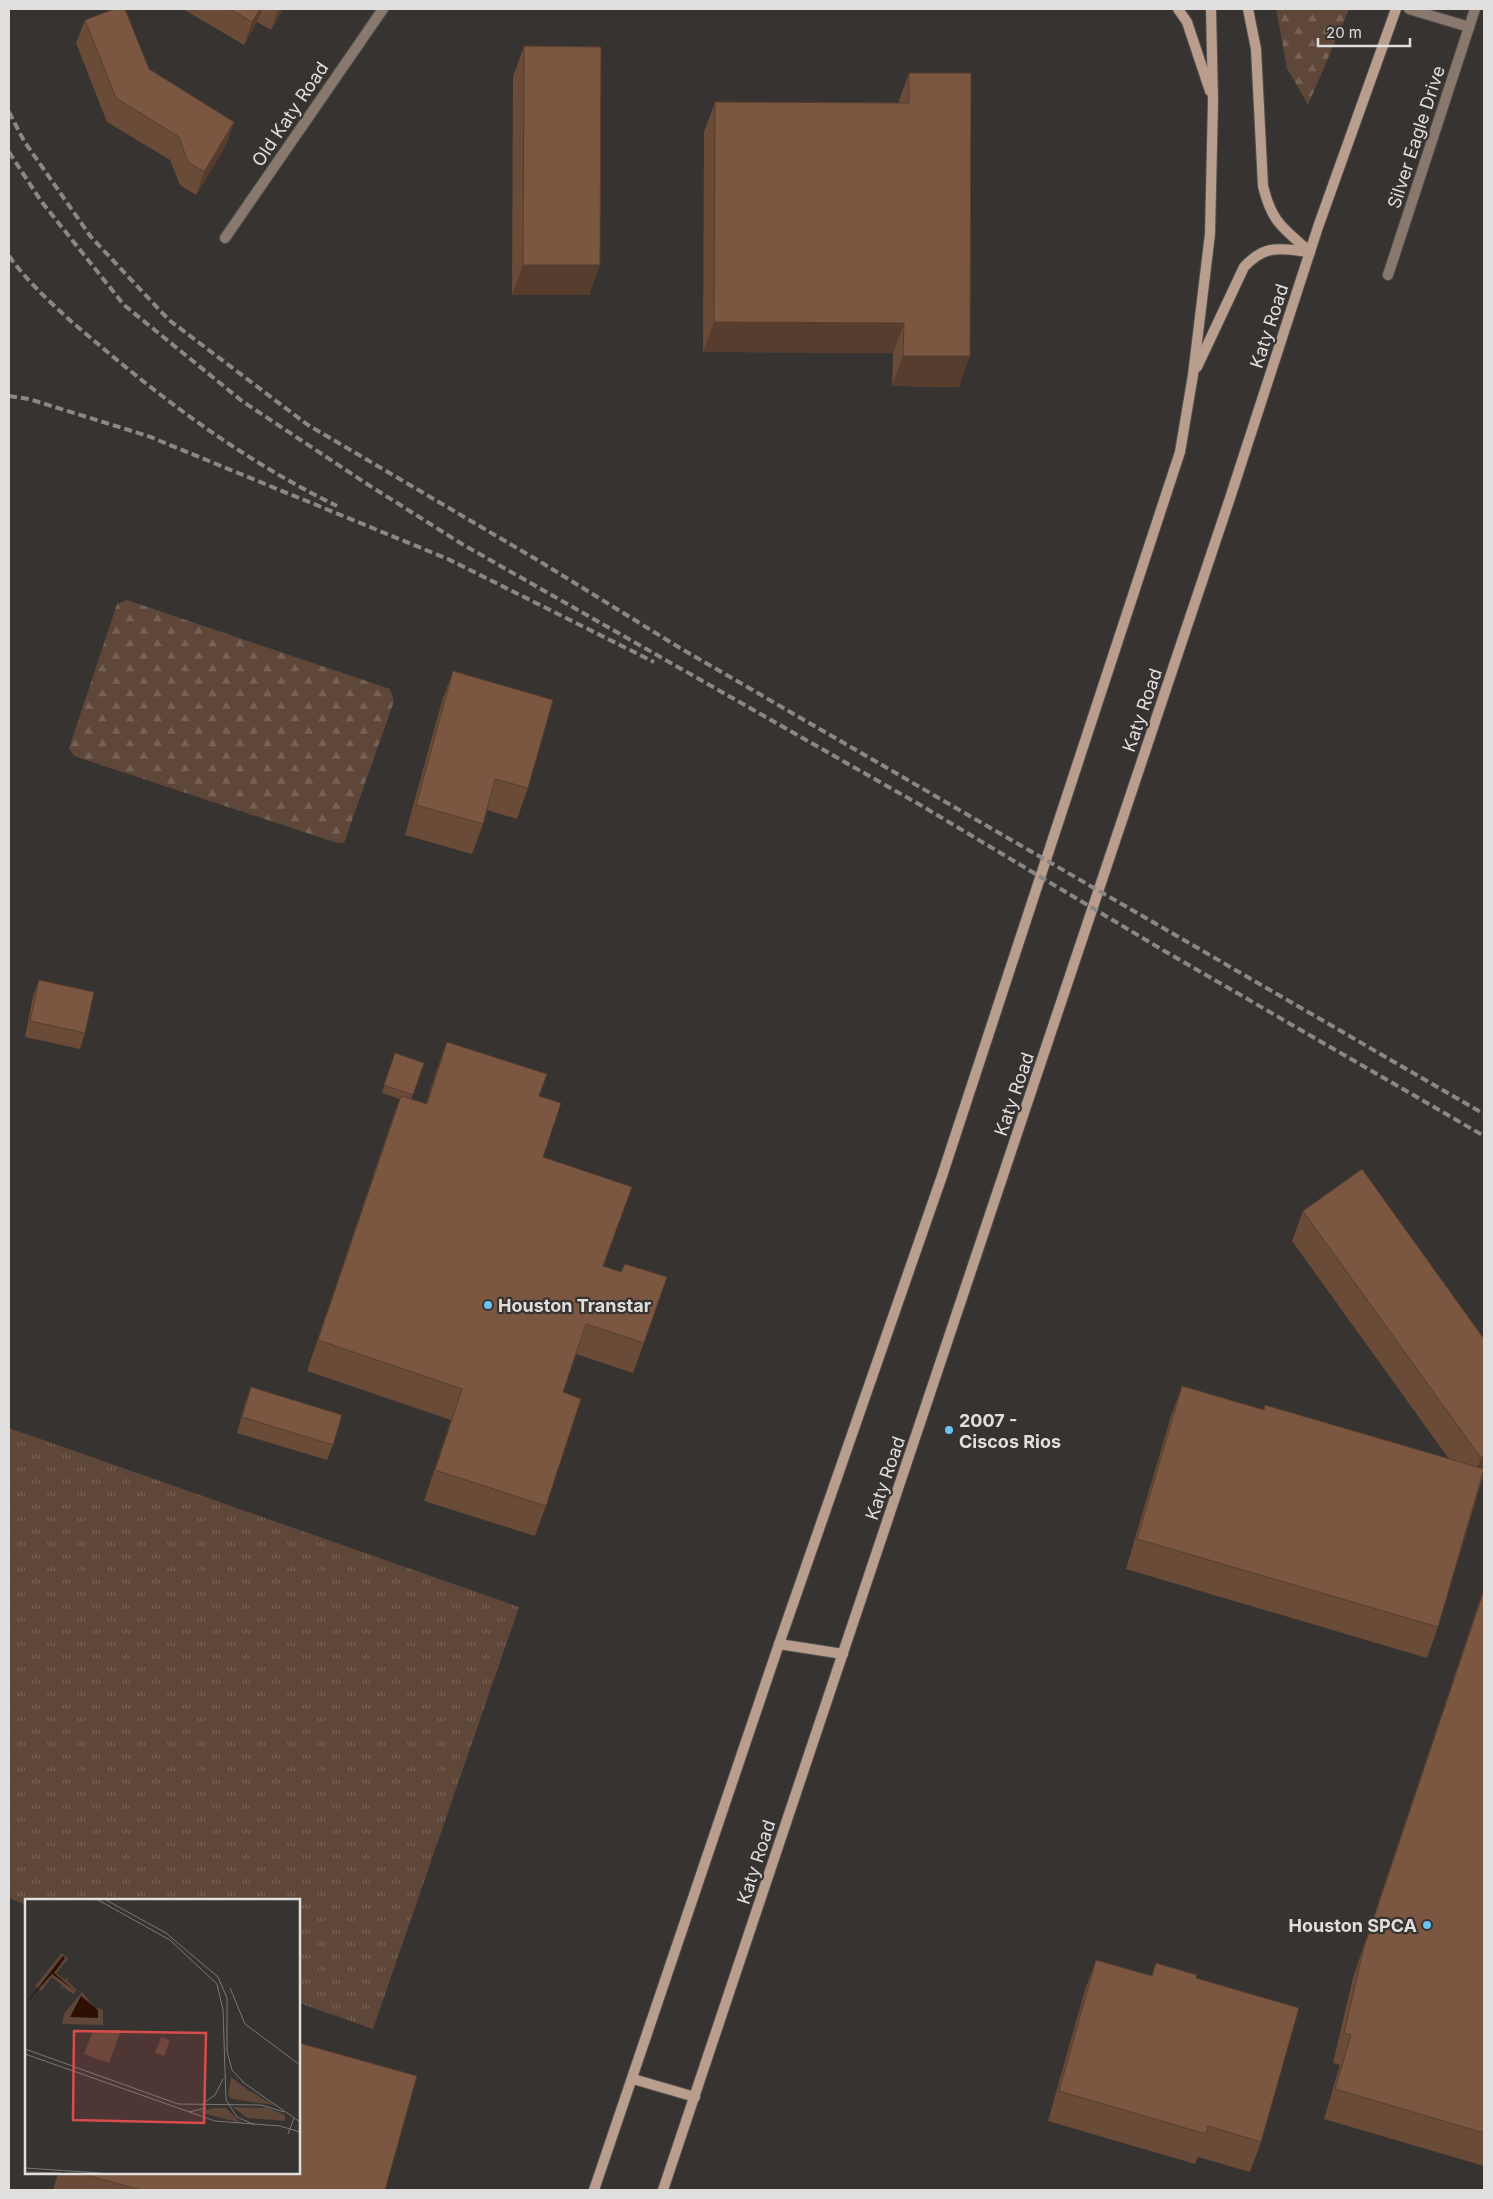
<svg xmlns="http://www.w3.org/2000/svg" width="1493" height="2199" viewBox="0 0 1493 2199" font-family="Inter,sans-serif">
  <defs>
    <pattern id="grass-tufts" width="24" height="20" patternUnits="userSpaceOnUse" patternTransform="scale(1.25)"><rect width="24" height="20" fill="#5e4739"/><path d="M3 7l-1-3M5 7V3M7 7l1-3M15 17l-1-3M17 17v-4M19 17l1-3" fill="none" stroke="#756155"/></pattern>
    <pattern id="forest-firs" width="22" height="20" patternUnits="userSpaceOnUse" patternTransform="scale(1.25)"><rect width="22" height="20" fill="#5e4739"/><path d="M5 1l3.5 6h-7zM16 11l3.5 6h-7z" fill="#756155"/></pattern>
  </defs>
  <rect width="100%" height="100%" fill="#363331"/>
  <polygon fill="url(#grass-tufts)" points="9,1428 519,1607 373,2029 299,2003 299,1900 26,1900 26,1905 9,1898"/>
  <g fill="url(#forest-firs)">
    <polygon points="1276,9 1349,9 1308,105 1287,68"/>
    <polygon points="127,600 390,689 394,701 344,843 334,842 74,756 69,748 117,604"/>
  </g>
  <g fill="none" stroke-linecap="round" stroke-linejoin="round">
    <defs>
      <g id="minor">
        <polyline points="1409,9 1469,27"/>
        <polyline points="225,238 383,9"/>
        <polyline points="1388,275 1475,9"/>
      </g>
      <g id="secondary">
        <polyline points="1178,9 1187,22 1210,91"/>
        <path d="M1248,9L1256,49L1263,186C1272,223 1283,228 1310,252"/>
        <path d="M1197,367L1244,267C1266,243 1281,249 1310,252"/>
        <polyline points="779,1644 843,1654"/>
        <polyline points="633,2079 695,2097"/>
        <polyline points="594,2190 779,1644 942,1176 1180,452 1193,375 1210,234 1213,101 1211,9"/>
        <polyline points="663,2190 1230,498 1318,227 1396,9"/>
      </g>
    </defs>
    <use href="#minor" stroke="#514f4d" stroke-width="12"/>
    <use href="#secondary" stroke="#514f4d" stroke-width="12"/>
    <use href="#minor" stroke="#89786e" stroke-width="10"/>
    <use href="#secondary" stroke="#b99e8e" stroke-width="10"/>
    <g stroke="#8a8786" stroke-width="4" stroke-dasharray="8 4" stroke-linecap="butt">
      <polyline points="9,112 24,141 91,237 169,320 308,425 539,561 680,648 1484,1114"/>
      <polyline points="9,152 41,201 124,305 242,401 367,484 462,544 922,806 1161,949 1484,1136"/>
      <path d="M9,256C30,286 70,321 98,344C172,407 249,463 337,506"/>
      <polyline points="9,396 29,399 148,436 448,559 654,662"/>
    </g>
  </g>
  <g fill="#6a4b38">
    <polygon points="183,9 283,9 271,30 257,22 244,45"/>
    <polygon points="85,20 149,69 234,122 226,145 196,195 180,185 170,160 107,122 76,43"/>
    <polygon points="524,46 600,265 589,295 512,295 513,77"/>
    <polygon points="909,73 959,387 892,386 893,353 703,352 704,132 715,102 898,103"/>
    <polygon points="453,671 528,788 517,819 487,810 483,824 472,854 405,835 442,701"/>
    <polygon points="39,980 85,1033 80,1049 25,1037 33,996"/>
    <polygon points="447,1042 539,1096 543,1157 603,1266 644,1343 633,1373 576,1354 563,1392 546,1506 535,1536 424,1501 451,1420 307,1371 390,1126 400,1099 382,1093 395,1053 424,1063 411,1099 426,1104 436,1072"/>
    <polygon points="1303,1211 1484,1339 1484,1478 1482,1480 1438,1627 1427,1658 1126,1569 1171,1416 1182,1386 1263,1410 1265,1405 1449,1459 1292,1241"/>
    <polygon points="251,1387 333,1445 327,1460 237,1433 245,1403"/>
    <polygon points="1484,1588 1484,2166 1324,2119 1340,2065 1333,2063 1353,1978"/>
    <polygon points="1096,1960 1151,1976 1156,1963 1261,2142 1250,2172 1198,2157 1195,2164 1048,2121 1085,1990"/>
    <polygon points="58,2173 299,2173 385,2190 53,2190"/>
  </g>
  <g fill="#563d2e">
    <polygon points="260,9 262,9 257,22 244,45 252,22"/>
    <polygon points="278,9 283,9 271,30"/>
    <polygon points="234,122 226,145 196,195 204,172"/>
    <polygon points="523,265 600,265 589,295 512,295"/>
    <polygon points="714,322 904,323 893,353 703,352"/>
    <polygon points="903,356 970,356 959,387 892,386"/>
    <polygon points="1484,1455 1484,1478 1470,1488 1481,1458"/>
  </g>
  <g fill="#7b5741" stroke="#563d2e">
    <polygon points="114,9 125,9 149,69 234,122 204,172 188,162 179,137 116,98 85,20"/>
    <polygon points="230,9 260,9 252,22"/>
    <polygon points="524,46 601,47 600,265 523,265"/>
    <polygon points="909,73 971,73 970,356 903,356 904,323 714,322 715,102 909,103"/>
    <polygon points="453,671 553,700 528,788 495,779 483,824 416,805"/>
    <polygon points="39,980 94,992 85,1033 30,1021"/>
    <polygon points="447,1042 547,1074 539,1096 561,1103 543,1157 632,1187 603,1266 621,1272 625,1264 667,1277 644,1343 586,1324 563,1392 581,1399 546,1506 435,1470 462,1389 318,1340 401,1096 427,1104"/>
    <polygon points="395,1053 424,1063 413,1095 384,1085"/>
    <polygon points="1362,1169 1484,1339 1484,1455 1481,1458 1303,1211"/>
    <polygon points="1182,1386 1264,1410 1265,1405 1484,1469 1438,1627 1137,1539"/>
    <polygon points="251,1387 342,1415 333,1445 242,1417"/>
    <polygon points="1484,1590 1484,2133 1335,2089 1351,2035 1344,2033 1364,1947"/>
    <polygon points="1096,1960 1152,1976 1156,1963 1197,1975 1196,1978 1299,2008 1261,2142 1208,2126 1206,2134 1059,2091"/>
    <polygon points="299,2043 417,2076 385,2190 141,2190 79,2173 299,2173"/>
  </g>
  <g fill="#69c3f1" stroke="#363331" stroke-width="2">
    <circle cx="488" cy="1305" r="5"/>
    <circle cx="949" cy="1430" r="5"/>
    <circle cx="1427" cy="1925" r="5"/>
  </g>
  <g text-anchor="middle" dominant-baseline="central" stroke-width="4.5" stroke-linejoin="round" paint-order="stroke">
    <g font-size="18" fill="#e1dfde" stroke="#363331">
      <text transform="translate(290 114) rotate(-56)">Old Katy Road</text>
      <text transform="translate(1416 137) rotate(-72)">Silver Eagle Drive</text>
      <text transform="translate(1269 326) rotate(-72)">Katy Road</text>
      <text transform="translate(1142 710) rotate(-71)">Katy Road</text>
      <text transform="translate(1014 1094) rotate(-71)">Katy Road</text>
      <text transform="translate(885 1478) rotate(-71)">Katy Road</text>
      <text transform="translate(756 1862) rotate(-72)">Katy Road</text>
    </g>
    <g font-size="18" font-weight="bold" fill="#e1dfde" stroke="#363331" text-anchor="start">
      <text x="498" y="1305">Houston Transtar</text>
      <text x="959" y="1420">2007 -<tspan x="959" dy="21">Ciscos Rios</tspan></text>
      <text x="1417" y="1925" text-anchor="end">Houston SPCA</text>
    </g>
  </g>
  <g transform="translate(25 1899)">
    <rect width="275" height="275" fill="#363331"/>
    <path d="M37,54L43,60L31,74L40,81L44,77L42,82L52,91L48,95L38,88L35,91L37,86L27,78L16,92L10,87ZM57,93L69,108L78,111V126L37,125L39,115ZM68,131H96L84,164L59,155Z" fill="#5e4739"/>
    <path d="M136,138L145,141L139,157L130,154ZM206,178L223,191L249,206L207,200L203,196ZM208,208L243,209L260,216V222L222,219ZM189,209H201L216,224L173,213Z" fill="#5e4739"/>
    <path d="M38,57L40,59L29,74L49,91L27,75L1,104ZM56,97L73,111V119L45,118Z" fill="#2c0f00"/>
    <path fill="none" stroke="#7a7876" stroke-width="1" d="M73,1L145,41L192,85L198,111L201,201L212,218L230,226M81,1L141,34L193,78L202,99V152L207,171L219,184L275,223M205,89L220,125L275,166M0,150L153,205L236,206L259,213M0,155L190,222L255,227L275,233M176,206L190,196L198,180M164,213L181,209M263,235L269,219M0,269L75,274M0,273L36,274"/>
    <path fill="#d84d4c" fill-opacity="0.15" stroke="#d84d4c" stroke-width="2.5" d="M49,132L181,134L179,224L48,221Z"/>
    <rect width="275" height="275" fill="none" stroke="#e1dfde" stroke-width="2.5"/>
  </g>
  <rect width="1493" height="2199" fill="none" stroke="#e1dfde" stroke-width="20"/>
  <path d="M1318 38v8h92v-8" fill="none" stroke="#e1dfde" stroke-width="2.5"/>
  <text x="1326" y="38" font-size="15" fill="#e1dfde" stroke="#363331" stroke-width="4" paint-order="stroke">20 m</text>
</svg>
